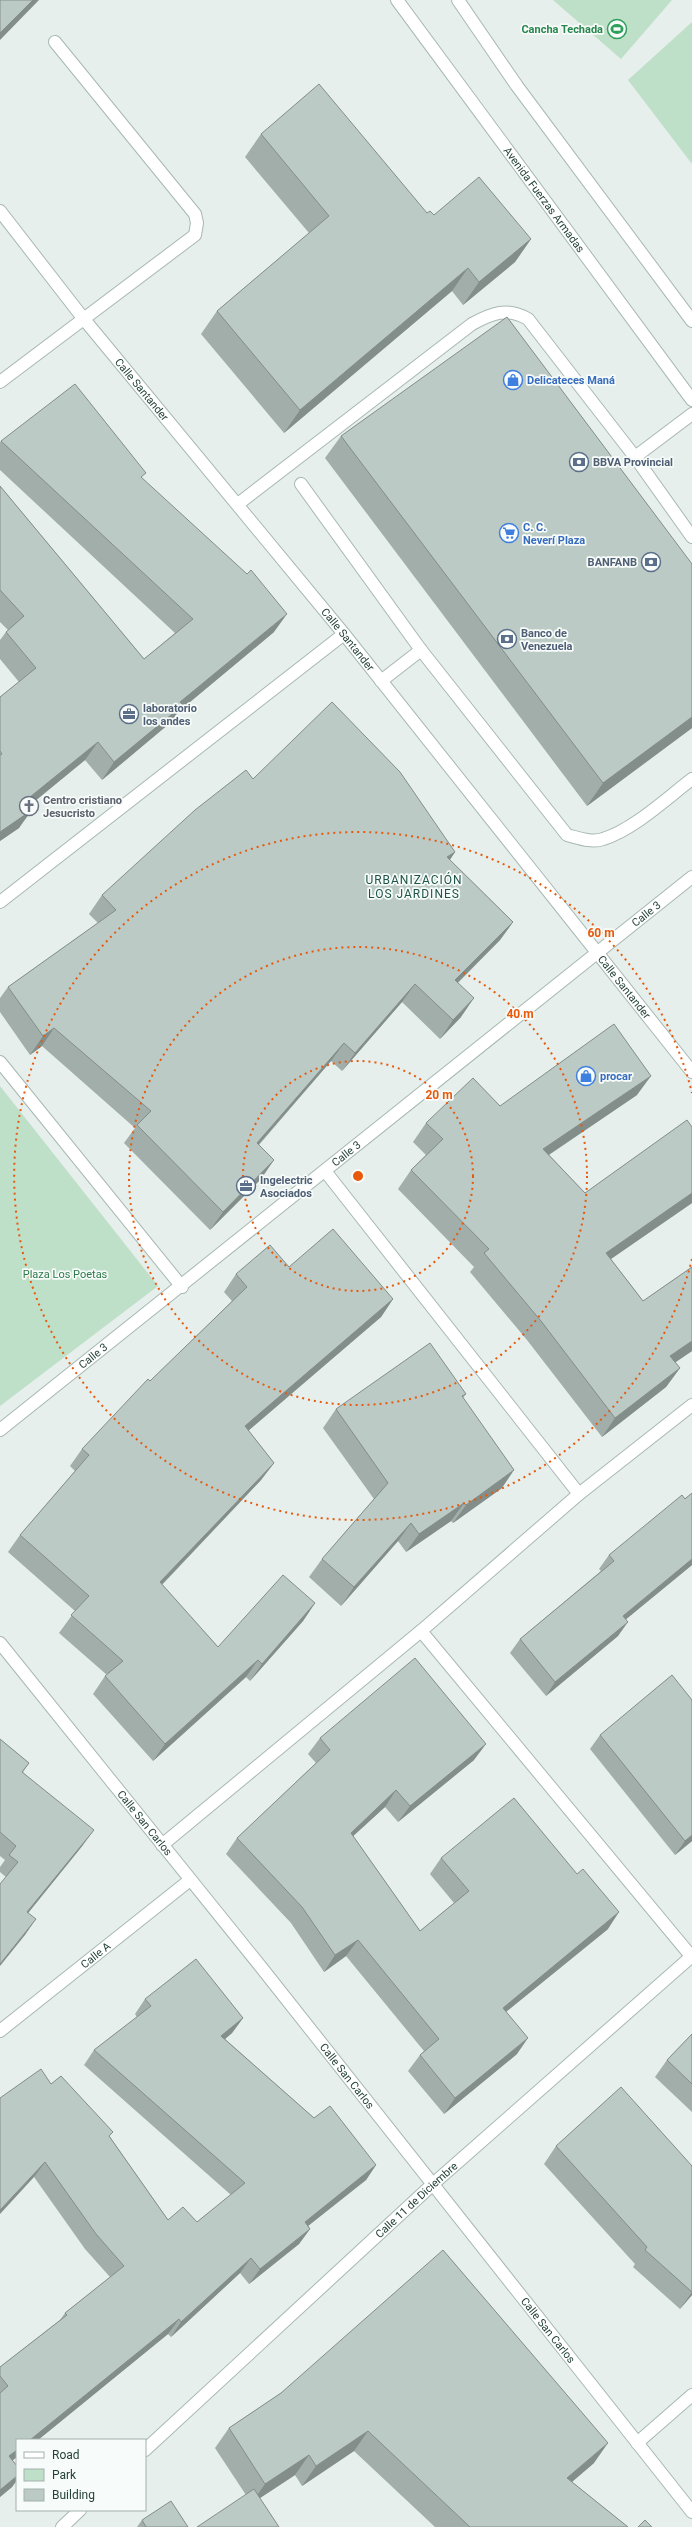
<svg xmlns="http://www.w3.org/2000/svg" width="692" height="2527" viewBox="0 0 692 2527" font-family="Roboto,sans-serif">
  <rect width="100%" height="100%" fill="#e6efeb"/>
  <g fill="#bfe0c8">
    <polygon points="553,0 672,0 621,59"/>
    <polygon points="692,22 692,164 628,80"/>
    <polygon points="0,1086 158,1286 0,1406"/>
  </g>
  <g fill="none" stroke-linecap="round" stroke-linejoin="round">
    <defs>
      <g id="minor">
        <path id="s1" d="M397,0L692,400"/>
        <polyline points="458,0 517,86 692,321"/>
        <path id="s2" d="M0,211L83,318L344,634L692,1072"/>
        <polyline points="0,382 195,235 197,223 195,214 55,42"/>
        <polyline points="635,457 692,414"/>
        <polyline points="301,484 421,650"/>
        <path d="M238,504L472,324C492,313 507,307 528,319L635,457L692,537"/>
        <path d="M381,681L421,650L567,835C579,838 592,843 603,839C633,830 667,798 692,779"/>
        <polyline points="0,902 344,634"/>
        <polyline points="0,1062 182,1287"/>
        <polyline points="325,1171 579,1494"/>
        <path id="s3" d="M0,1430L692,877"/>
        <polyline points="421,1631 691,1956"/>
        <path id="s4" d="M0,1643L261,1967L692,2512"/>
        <polyline points="162,1845 421,1631 579,1494 692,1405"/>
        <path id="s5" d="M0,2031L190,1880"/>
        <polyline points="637,2443 692,2395"/>
        <path id="s6" d="M145,2450L433,2184L692,1956"/>
        <polyline points="62,2527 80,2510"/>
      </g>
    </defs>
    <use href="#minor" stroke="#a8b8b2" stroke-width="14"/>
    <use href="#minor" stroke="#fff" stroke-width="12"/>
  </g>
  <g fill="#a1aea9">
    <polygon points="261,134 427,213 531,239 515,262 463,305 452,291 284,433 201,334 217,311 309,233 245,157"/>
    <polygon points="341,436 692,564 692,728 587,806 325,458"/>
    <polygon points="1,441 143,479 274,632 178,712 170,723 102,780 85,760 29,806 19,828 0,841 0,697 19,682 0,659 0,640 6,632 8,630 0,622 0,486 144,659 175,633 0,470 0,442"/>
    <polygon points="253,779 455,852 450,860 513,922 500,940 458,983 461,1017 440,1039 402,1002 342,1071 331,1061 259,1145 261,1179 210,1230 124,1143 135,1128 42,1046 30,1055 0,1012 0,998 8,987 98,923 89,914 102,895"/>
    <polygon points="637,1095 549,1155 585,1193 692,1203 611,1259 643,1301 692,1267 692,1351 675,1362 680,1368 666,1387 602,1437 527,1340 470,1272 474,1267 398,1189 411,1170 426,1155 413,1142 426,1123 500,1106"/>
    <polygon points="289,1267 393,1299 381,1317 248,1430 274,1463 261,1480 162,1585 218,1647 315,1603 303,1621 250,1681 246,1677 153,1761 93,1694 105,1676 107,1675 59,1633 75,1611 8,1552 20,1535 75,1471 70,1466 82,1449 232,1301 224,1292 236,1274"/>
    <polygon points="466,1394 463,1398 502,1488 453,1523 451,1521 406,1552 398,1541 341,1606 309,1577 322,1559 374,1499 323,1428 336,1409"/>
    <polygon points="692,1493 692,1565 626,1619 618,1636 546,1696 510,1653 520,1639 601,1571 599,1569 609,1555"/>
    <polygon points="600,1735 692,1841 675,1855 590,1749"/>
    <polygon points="320,1738 474,1760 398,1822 385,1807 353,1836 420,1931 454,1903 430,1874 441,1858 608,1929 506,2012 517,2054 444,2114 408,2071 420,2055 424,2051 346,1956 324,1972 291,1923 226,1854 237,1838 316,1763 308,1754"/>
    <polygon points="0,1739 29,1763 23,1772 83,1845 28,1913 25,1935 6,1877 0,1872 0,1867 5,1860 0,1856"/>
    <polygon points="145,1999 243,2018 232,2033 225,2039 314,2118 376,2165 366,2180 308,2226 310,2229 299,2244 249,2284 240,2273 171,2337 168,2334 38,2440 17,2440 17,2457 12,2460 17,2466 17,2480 12,2487 0,2497 0,2367 60,2320 65,2313 110,2277 85,2249 34,2177 51,2084 110,2137 168,2220 197,2222 231,2195 84,2065 94,2050 137,2017 135,2014"/>
    <polygon points="692,2034 692,2112 655,2077 667,2060"/>
    <polygon points="556,2146 692,2166 692,2295 680,2309 633,2267 635,2264 544,2164"/>
    <polygon points="281,2393 594,2463 572,2482 628,2527 435,2527 354,2451 302,2486 295,2475 260,2498 246,2495 215,2448 229,2428"/>
    <polygon points="142,2520 188,2527 137,2527"/>
  </g>
  <g fill="#838d89">
    <polygon points="33,0 39,0 0,40 0,33"/>
    <polygon points="531,239 515,262 463,305 479,282"/>
    <polygon points="468,268 452,291 284,433 300,410"/>
    <polygon points="287,614 274,632 178,712 170,723 102,780 114,762 180,702"/>
    <polygon points="692,717 692,728 587,806 603,783"/>
    <polygon points="98,742 85,760 13,819 25,801"/>
    <polygon points="32,810 19,828 0,841 0,832"/>
    <polygon points="455,852 442,871 447,857"/>
    <polygon points="513,922 500,940 442,998 455,980"/>
    <polygon points="415,984 402,1002 342,1071 355,1053"/>
    <polygon points="474,998 461,1017 440,1039 453,1020"/>
    <polygon points="54,1028 42,1046 30,1055 43,1036"/>
    <polygon points="344,1043 331,1061 244,1161 257,1143"/>
    <polygon points="651,1076 637,1095 529,1168 543,1149"/>
    <polygon points="274,1160 261,1179 210,1230 223,1212"/>
    <polygon points="692,1193 692,1203 592,1272 606,1253"/>
    <polygon points="393,1299 381,1317 233,1444 245,1426"/>
    <polygon points="692,1341 692,1351 657,1375 670,1356"/>
    <polygon points="680,1368 666,1387 602,1437 615,1418"/>
    <polygon points="274,1463 261,1480 147,1600 160,1582"/>
    <polygon points="514,1470 502,1488 453,1523 466,1505"/>
    <polygon points="464,1503 451,1521 406,1552 419,1534"/>
    <polygon points="411,1523 398,1541 341,1606 354,1587"/>
    <polygon points="692,1559 692,1565 613,1630 623,1616"/>
    <polygon points="315,1603 303,1621 250,1681 262,1664"/>
    <polygon points="628,1622 618,1636 546,1696 555,1682"/>
    <polygon points="258,1660 246,1677 153,1761 165,1744"/>
    <polygon points="486,1744 474,1760 398,1822 410,1806"/>
    <polygon points="396,1790 385,1807 339,1849 351,1833"/>
    <polygon points="94,1830 83,1845 16,1928 27,1912"/>
    <polygon points="692,1835 692,1841 675,1855 685,1841"/>
    <polygon points="619,1912 608,1929 491,2024 503,2008"/>
    <polygon points="36,1919 25,1935 0,1966 0,1964"/>
    <polygon points="358,1940 346,1956 324,1972 335,1955"/>
    <polygon points="243,2018 232,2033 211,2051 221,2036"/>
    <polygon points="528,2038 517,2054 444,2114 455,2098"/>
    <polygon points="45,2162 34,2177 0,2214 0,2210"/>
    <polygon points="376,2165 366,2180 294,2237 305,2222"/>
    <polygon points="310,2229 299,2244 249,2284 260,2269"/>
    <polygon points="251,2258 240,2273 171,2337 181,2322"/>
    <polygon points="692,2292 692,2295 680,2309"/>
    <polygon points="179,2319 168,2334 38,2440 30,2440"/>
    <polygon points="368,2431 354,2451 302,2486 316,2466"/>
    <polygon points="608,2443 594,2463 553,2498 567,2478"/>
    <polygon points="17,2450 17,2457 0,2470 9,2456"/>
    <polygon points="309,2455 295,2475 251,2504 265,2484"/>
    <polygon points="17,2476 17,2480 12,2487 0,2497 0,2490"/>
  </g>
  <g fill="#bbcac4" stroke="#838d89">
    <polygon points="0,0 33,0 0,33"/>
    <polygon points="319,84 427,213 430,211 434,215 479,177 531,239 479,282 468,268 300,410 217,311 329,216 261,134"/>
    <polygon points="507,317 692,564 692,717 603,783 341,436"/>
    <polygon points="75,384 146,473 141,477 247,574 251,570 287,614 180,702 183,705 114,762 98,742 25,801 32,810 0,832 0,755 2,754 0,751 0,697 36,668 6,632 24,616 0,590 0,486 144,659 193,619 1,441"/>
    <polygon points="332,702 400,772 455,852 447,857 513,922 455,980 474,998 453,1020 415,984 355,1053 344,1043 257,1143 274,1160 223,1212 137,1125 151,1111 54,1028 43,1036 8,987 116,910 102,895 195,810 246,770 253,779"/>
    <polygon points="614,1024 651,1076 543,1149 585,1193 687,1120 692,1127 692,1193 606,1253 643,1301 692,1267 692,1341 670,1356 680,1368 615,1418 541,1321 484,1253 489,1249 411,1170 443,1139 426,1123 473,1078 500,1106"/>
    <polygon points="333,1229 393,1299 245,1426 274,1463 160,1582 218,1647 283,1575 315,1603 262,1664 258,1660 165,1744 105,1676 123,1661 71,1615 89,1596 20,1535 89,1455 82,1449 148,1379 150,1381 247,1287 236,1274 270,1245 289,1267"/>
    <polygon points="430,1343 466,1394 462,1396 514,1470 466,1505 464,1503 419,1534 411,1523 354,1587 322,1559 388,1483 336,1409"/>
    <polygon points="692,1493 692,1559 623,1616 628,1622 555,1682 520,1639 614,1561 609,1555 682,1495 685,1499"/>
    <polygon points="415,1658 486,1744 410,1806 396,1790 351,1833 420,1931 469,1891 441,1858 514,1798 577,1874 583,1869 619,1912 503,2008 528,2038 455,2098 420,2055 439,2039 358,1940 335,1955 302,1907 237,1838 330,1750 320,1738"/>
    <polygon points="672,1675 692,1700 692,1835 685,1841 600,1735"/>
    <polygon points="0,1739 29,1763 22,1772 94,1830 27,1912 36,1919 0,1964 0,1884 18,1862 9,1855 16,1846 0,1832"/>
    <polygon points="196,1959 243,2018 221,2036 314,2118 330,2106 376,2165 305,2222 310,2229 260,2269 251,2258 181,2322 179,2319 30,2440 17,2440 17,2450 9,2456 17,2466 17,2476 0,2490 0,2393 8,2386 0,2376 0,2367 67,2315 65,2313 124,2266 96,2234 45,2162 0,2210 0,2098 41,2069 51,2084 61,2076 113,2132 109,2136 168,2220 183,2207 197,2222 245,2183 94,2050 151,2006 145,1999"/>
    <polygon points="692,2034 692,2084 667,2060"/>
    <polygon points="621,2087 692,2166 692,2292 645,2250 647,2247 556,2146"/>
    <polygon points="443,2250 608,2443 567,2478 628,2527 470,2527 368,2431 316,2466 309,2455 265,2484 229,2428 281,2393"/>
    <polygon points="254,2489 279,2527 197,2527"/>
    <polygon points="171,2501 188,2527 146,2527 142,2520"/>
    <polygon points="645,2520 652,2527 638,2527"/>
  </g>
  <g fill="none" stroke="#e8590c" stroke-width="2" stroke-dasharray="2 4">
    <circle cx="358" cy="1176" r="115"/>
    <circle cx="358" cy="1176" r="229"/>
    <path d="M692 1259A344 344 0 1 1 692 1093"/>
  </g>
  <defs>
    <symbol id="stadium-ring" viewBox="-11 -11 22 22"><circle r="9.5" fill="#f7fbf9" stroke="#2e9e5b" stroke-width="1.5"/><path d="M0-5a6.5 5 0 1 0 0 10a6.5 5 0 1 0 0-10ZM-3.5-1.8h7v3.6h-7Z" fill="#2e9e5b"/></symbol>
    <symbol id="shop-ring" viewBox="-11 -11 22 22"><circle r="9.5" fill="#f7fbf9" stroke="#3f7fe0" stroke-width="1.5"/><path d="M-5-2.5h2.3a2.7 3.5 0 0 1 5.4 0H5L5.5 6h-11ZM-1.5-2.5h3a1.5 2.3 0 0 0-3 0Z" fill="#3f7fe0"/></symbol>
    <symbol id="bank-ring" viewBox="-11 -11 22 22"><circle r="9.5" fill="#f7fbf9" stroke="#5c6f8a" stroke-width="1.5"/><path d="M-6-4H6V4H-6ZM0-2.3a2.3 2.3 0 1 0 0 4.6a2.3 2.3 0 1 0 0-4.6Z" fill="#5c6f8a"/></symbol>
    <symbol id="supermarket-ring" viewBox="-11 -11 22 22"><circle r="9.5" fill="#f7fbf9" stroke="#3f7fe0" stroke-width="1.5"/><path d="M-6-5.5h2.5l.6 2H6L4.5 2H-2.5L-4.4-4H-6ZM-1.5 3.2a1.3 1.3 0 1 0 .1 0ZM3 3.2a1.3 1.3 0 1 0 .1 0Z" fill="#3f7fe0"/></symbol>
    <symbol id="office-ring" viewBox="-11 -11 22 22"><circle r="9.5" fill="#f7fbf9" stroke="#5c6f8a" stroke-width="1.5"/><path d="M-6-3h4V-5.5h4V-3h4V5H-6ZM-1-4.5V-3h2v-1.5ZM-6 0V1H6V0Z" fill="#5c6f8a"/></symbol>
    <symbol id="church-ring" viewBox="-11 -11 22 22"><circle r="9.5" fill="#f7fbf9" stroke="#6b7280" stroke-width="1.5"/><path d="M-1.2-6h2.4v3.5h3.3v2.4h-3.3V6h-2.4V-.1h-3.3v-2.4h3.3Z" fill="#6b7280"/></symbol>
  </defs>
  <g fill-rule="evenodd">
    <use href="#stadium-ring" x="606" y="18" width="22" height="22"/>
    <use href="#shop-ring" x="502" y="369" width="22" height="22"/>
    <use href="#bank-ring" x="568" y="451" width="22" height="22"/>
    <use href="#supermarket-ring" x="498" y="522" width="22" height="22"/>
    <use href="#bank-ring" x="640" y="551" width="22" height="22"/>
    <use href="#bank-ring" x="496" y="628" width="22" height="22"/>
    <use href="#office-ring" x="118" y="703" width="22" height="22"/>
    <use href="#church-ring" x="18" y="795" width="22" height="22"/>
    <use href="#shop-ring" x="575" y="1065" width="22" height="22"/>
    <use href="#office-ring" x="235" y="1175" width="22" height="22"/>
  </g>
  <g text-anchor="middle" dominant-baseline="central" stroke-width="3.5" stroke-linejoin="round" paint-order="stroke">
    <g font-size="11" font-weight="bold" fill="#27864d" stroke="#f7fbf9" text-anchor="end">
      <text x="603" y="29">Cancha Techada</text>
    </g>
    <g font-size="11" fill="#24423a" stroke="#f7fbf9">
      <text stroke="none"><textPath href="#s1" startOffset="248">Avenida Fuerzas Armadas</textPath></text>
      <text stroke="none"><textPath href="#s2" startOffset="228">Calle Santander</textPath></text>
      <text stroke="none"><textPath href="#s2" startOffset="552">Calle Santander</textPath></text>
      <text stroke="none"><textPath href="#s3" startOffset="827">Calle 3</textPath></text>
      <text stroke="none"><textPath href="#s2" startOffset="996">Calle Santander</textPath></text>
      <text stroke="none"><textPath href="#s3" startOffset="443">Calle 3</textPath></text>
      <text stroke="none"><textPath href="#s3" startOffset="119">Calle 3</textPath></text>
      <text stroke="none"><textPath href="#s4" startOffset="231">Calle San Carlos</textPath></text>
      <text stroke="none"><textPath href="#s5" startOffset="122">Calle A</textPath></text>
      <text stroke="none"><textPath href="#s4" startOffset="555">Calle San Carlos</textPath></text>
      <text stroke="none"><textPath href="#s6" startOffset="369">Calle 11 de Diciembre</textPath></text>
      <text stroke="none"><textPath href="#s4" startOffset="879">Calle San Carlos</textPath></text>
    </g>
    <g font-size="11" font-weight="bold" fill="#366cbe" stroke="#f7fbf9" text-anchor="start">
      <text x="527" y="380">Delicateces Maná</text>
      <text x="523" y="527">C. C.<tspan x="523" dy="13">Neverí Plaza</tspan></text>
      <text x="600" y="1076">procar</text>
    </g>
    <g font-size="11" font-weight="bold" fill="#4e5e75" stroke="#f7fbf9" text-anchor="start">
      <text x="593" y="462">BBVA Provincial</text>
      <text x="637" y="562" text-anchor="end">BANFANB</text>
      <text x="521" y="633">Banco de<tspan x="521" dy="13">Venezuela</tspan></text>
      <text x="143" y="708">laboratorio<tspan x="143" dy="13">los andes</tspan></text>
      <text x="260" y="1180">Ingelectric<tspan x="260" dy="13">Asociados</tspan></text>
    </g>
    <g font-size="11" font-weight="bold" fill="#5b616d" stroke="#f7fbf9" text-anchor="start">
      <text x="43" y="800">Centro cristiano<tspan x="43" dy="13">Jesucristo</tspan></text>
    </g>
    <g font-size="11" fill="#2d7a4b" stroke="#f7fbf9">
      <text x="65" y="1274">Plaza Los Poetas</text>
    </g>
    <g font-size="12" letter-spacing="1" fill="#1f5548" stroke="#f7fbf9">
      <text x="414" y="880">URBANIZACIÓN<tspan x="414" dy="14">LOS JARDINES</tspan></text>
    </g>
  </g>
  <circle cx="358" cy="1176" r="6" fill="#e8590c" stroke="#f7fbf9" stroke-width="2"/>
  <g font-size="12" text-anchor="middle" font-weight="bold" fill="#e8590c" stroke="#f7fbf9" stroke-width="3.5" stroke-linejoin="round" paint-order="stroke">
    <text x="601" y="937">60 m</text>
    <text x="520" y="1018">40 m</text>
    <text x="439" y="1099">20 m</text>
  </g>
  <rect x="16" y="2439" width="130" height="72" fill="#f7fbf9" stroke="#a3b1ad"/>
  <rect x="24" y="2452" width="20" height="6" fill="#ffffff" stroke="#a3b1ad"/>
  <text x="52" y="2459" font-size="12" fill="#24423a">Road</text>
  <rect x="24" y="2469" width="20" height="12" fill="#bfe0c8" stroke="#a3b1ad"/>
  <text x="52" y="2479" font-size="12" fill="#24423a">Park</text>
  <rect x="24" y="2489" width="20" height="12" fill="#bbcac4" stroke="#a3b1ad"/>
  <text x="52" y="2499" font-size="12" fill="#24423a">Building</text>
</svg>
